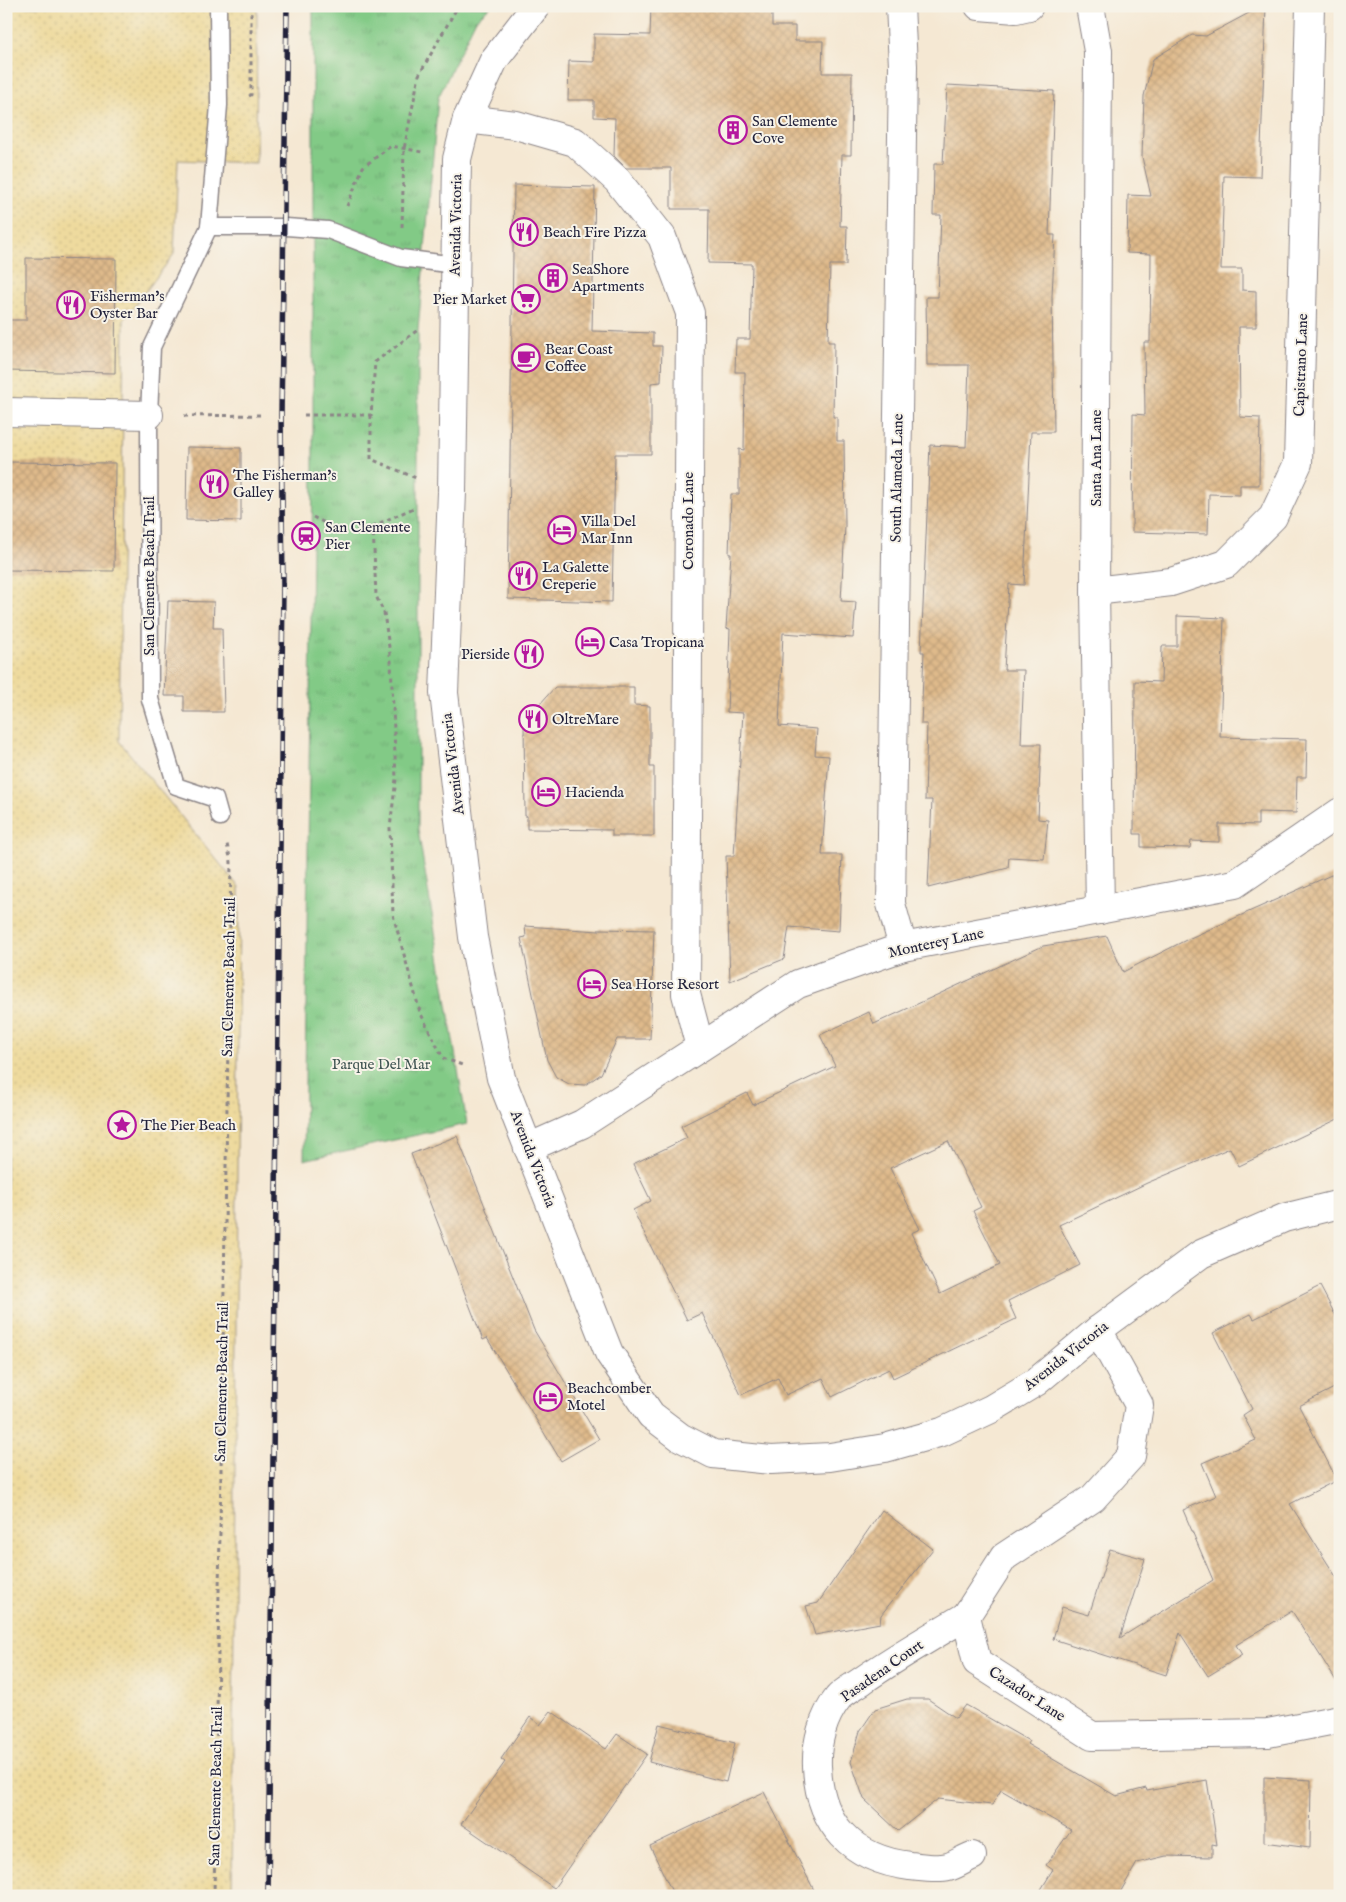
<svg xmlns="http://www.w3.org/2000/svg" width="1346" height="1902" viewBox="0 0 1346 1902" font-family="'IM FELL English',serif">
  <defs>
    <pattern id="grass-tufts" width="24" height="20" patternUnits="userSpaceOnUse" patternTransform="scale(1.25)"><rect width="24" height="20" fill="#82ca86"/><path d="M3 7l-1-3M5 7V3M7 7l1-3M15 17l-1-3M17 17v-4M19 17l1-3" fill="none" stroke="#70ad75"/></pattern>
    <pattern id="sand-dots" width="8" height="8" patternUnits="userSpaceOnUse" patternTransform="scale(1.25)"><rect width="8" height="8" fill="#eeda9e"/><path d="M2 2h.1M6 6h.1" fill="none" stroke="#ccbb89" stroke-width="1.8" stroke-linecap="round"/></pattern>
    <pattern id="building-cross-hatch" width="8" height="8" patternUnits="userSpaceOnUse" patternTransform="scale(1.25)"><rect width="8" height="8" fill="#dfba8b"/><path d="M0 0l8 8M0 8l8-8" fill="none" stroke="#bfa079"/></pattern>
  </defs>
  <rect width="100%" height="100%" fill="#f7f3e8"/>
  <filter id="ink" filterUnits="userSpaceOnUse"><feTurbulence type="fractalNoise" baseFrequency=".02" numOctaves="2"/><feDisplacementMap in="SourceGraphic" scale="10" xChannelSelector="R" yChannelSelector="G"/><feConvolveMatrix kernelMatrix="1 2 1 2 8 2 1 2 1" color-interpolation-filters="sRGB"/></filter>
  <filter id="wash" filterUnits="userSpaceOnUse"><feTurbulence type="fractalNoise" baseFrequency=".0096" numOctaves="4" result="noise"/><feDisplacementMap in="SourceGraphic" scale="20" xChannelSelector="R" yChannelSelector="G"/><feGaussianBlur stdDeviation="1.12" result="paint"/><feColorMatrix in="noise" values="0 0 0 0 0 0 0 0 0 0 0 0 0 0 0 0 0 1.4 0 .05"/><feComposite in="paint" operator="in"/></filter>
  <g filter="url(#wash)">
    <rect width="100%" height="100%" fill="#f5e8d3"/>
    <polygon fill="url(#grass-tufts)" stroke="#527660" points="313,6 491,6 476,19 438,98 418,330 418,830 467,1124 304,1160 313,468"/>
    <polygon fill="url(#sand-dots)" stroke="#887e6c" points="6,6 257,6 256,163 178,160 174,254 124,320 119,741 239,887 232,1896 6,1896"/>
    <g id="blocks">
      <g fill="url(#building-cross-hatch)" fill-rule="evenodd">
        <polygon points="651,6 772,8 772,26 795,26 795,41 823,41 822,73 852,73 851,155 842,155 840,226 847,226 846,265 830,265 828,342 834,342 833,417 837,417 837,441 844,441 845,526 841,601 856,602 853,638 783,633 779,726 817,729 815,755 829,756 822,855 842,855 839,931 789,927 784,959 730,981 726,856 734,856 743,713 727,712 730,629 726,628 731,554 729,554 731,494 739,494 739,449 744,450 745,372 735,372 736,339 750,339 752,264 708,263 709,209 671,209 671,168 626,168 614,156 615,118 594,117 594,100 568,100 569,61 594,62 594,34 650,35"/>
        <polygon points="1262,6 1266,6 1260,177 1224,176 1221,269 1242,269 1242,290 1256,291 1256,327 1239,327 1240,417 1260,418 1259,485 1240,485 1240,495 1209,494 1208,534 1132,532 1133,414 1145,415 1144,342 1150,342 1151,254 1127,253 1128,195 1151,196 1142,157 1144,96 1153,59 1192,35 1206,36"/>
        <polygon points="947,85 1054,91 1049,235 1055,235 1052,296 1054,432 1031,432 1024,585 1009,584 1004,670 1024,670 1021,744 1041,744 1038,819 1048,820 1044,859 1009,857 1008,868 928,888 932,800 925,800 927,724 921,724 924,652 921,652 930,445 966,447 969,365 927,365 926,297 938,297 941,215 933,215 934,164 943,164"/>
        <polygon points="514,185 595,187 592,331 653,333 653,346 662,346 661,382 651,383 651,454 615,454 612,602 508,599"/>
        <polygon points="26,258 116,259 115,373 6,371 6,320 26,320"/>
        <polygon points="187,447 241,448 241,521 186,520"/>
        <polygon points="6,462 115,463 114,571 6,570"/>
        <polygon points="168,601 214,602 213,628 222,628 224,712 184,712 184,696 164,696"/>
        <polygon points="1177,616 1224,618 1220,737 1307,739 1306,777 1297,777 1296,813 1258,812 1258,825 1219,824 1219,842 1191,841 1190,848 1141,847 1141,834 1134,834 1135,681 1161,682 1162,646 1177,646"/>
        <polygon points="555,687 634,687 634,705 650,706 650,767 654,767 654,836 612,836 612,830 527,829 527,816 525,816 524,722"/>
        <path d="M1340,871V1118L1239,1166L1230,1148L1147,1183L1059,1225L1080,1265L1008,1301L1016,1319L893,1378L889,1369L832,1397L823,1378L786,1395L778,1378L741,1395L702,1313L687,1320L633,1210L651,1201L633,1164L687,1138L681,1126L747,1093L753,1105L835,1066L820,1035L869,1012L874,1024L1043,946L1107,936L1123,972L1188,939ZM948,1141L981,1207L973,1211L1000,1265L940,1294L911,1233L920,1229L890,1168Z"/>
        <polygon points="525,926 599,931 599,929 654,930 650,1039 617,1039 601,1074 585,1085 569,1084 556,1077 547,1060 521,938 526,937"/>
        <polygon points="457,1136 534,1330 599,1439 561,1461 487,1338 483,1340 411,1154"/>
        <polygon points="1320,1286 1340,1324 1340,1385 1299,1406 1337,1480 1290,1504 1340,1583 1340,1687 1292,1611 1236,1645 1242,1655 1208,1676 1180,1633 1166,1675 1053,1639 1062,1607 1089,1615 1110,1549 1145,1559 1120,1638 1213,1580 1183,1510 1216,1496 1202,1463 1256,1440 1243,1415 1252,1409 1213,1333 1251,1314 1254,1319"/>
        <polygon points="882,1510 933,1549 881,1615 880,1623 815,1635 806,1606 818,1603"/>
        <polygon points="907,1699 928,1699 956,1718 966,1705 1029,1741 1027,1744 1116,1796 1146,1788 1147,1791 1207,1780 1217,1845 1212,1844 1212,1857 1166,1856 1137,1863 1118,1896 1037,1896 1053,1870 1046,1865 1071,1830 1001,1790 992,1805 938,1799 898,1831 864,1799 851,1762 860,1731 875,1709"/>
        <polygon points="551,1711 606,1749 617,1734 647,1754 554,1888 461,1824 505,1762 501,1759 530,1717 540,1725"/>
        <polygon points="659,1724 735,1743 726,1782 649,1762"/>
        <polygon points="1264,1777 1311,1780 1310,1848 1264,1842"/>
        <polygon points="764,1792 817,1896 674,1896 650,1846"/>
      </g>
    </g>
  </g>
  <g filter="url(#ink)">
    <use href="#blocks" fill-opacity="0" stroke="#8c8587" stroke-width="1"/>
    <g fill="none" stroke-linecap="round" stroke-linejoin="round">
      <defs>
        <g id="service">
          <polyline points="218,6 219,105 209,227 152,347 149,415 150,699 176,786 215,799 220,817"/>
          <polyline points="209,227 286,227 328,230 401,258 455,265"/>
        </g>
        <g id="minor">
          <polyline points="900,6 903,66 891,904 903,947"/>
          <polyline points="1090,6 1098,51 1095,591 1100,910"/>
          <polyline points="467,119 516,125 575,142 617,180 662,237 690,313 686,994 700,1047"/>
          <polyline points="6,412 149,415"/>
          <polyline points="1095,591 1171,582 1226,564 1273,517 1298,463 1310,6"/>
          <polyline points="528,1148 582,1124 798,984 903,947 1235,884 1340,812"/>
          <polyline points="1098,1330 1139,1405 1131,1456 1093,1498 1004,1557 966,1616 977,1662 1092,1736 1268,1733 1340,1719"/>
          <path d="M966,1616C931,1637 896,1657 863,1680C855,1686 844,1691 838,1698C823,1717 816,1743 817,1766C819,1824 852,1859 910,1866C921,1867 937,1870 948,1867C956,1865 964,1859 972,1856"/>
        </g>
        <g id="secondary">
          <polyline points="536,6 494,60 467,119 457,159 452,492 444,693 473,937 501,1078 609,1353 651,1415 680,1437 713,1454 771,1460 830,1457 885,1448 942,1432 991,1409 1036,1382 1098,1330 1201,1254 1284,1218 1340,1204"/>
          <polyline points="979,6 1016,9 1029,6"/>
        </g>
      </defs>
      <use href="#service" stroke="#8c8587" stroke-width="19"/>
      <use href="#minor" stroke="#8c8587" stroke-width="30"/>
      <use href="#secondary" stroke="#8c8587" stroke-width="30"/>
      <g stroke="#8c8587" stroke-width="3" stroke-dasharray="4 4" stroke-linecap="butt">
        <polyline points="249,96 251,95 251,6"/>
        <polyline points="347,206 363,167 391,146 422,152"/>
        <polyline points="402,227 404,149 419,75 458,6"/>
        <polyline points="304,415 371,415 375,362 419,329"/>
        <polyline points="371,415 371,459 416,478"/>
        <polyline points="184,416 263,415"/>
        <polyline points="313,517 345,533 373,526 416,507"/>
        <polyline points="373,526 376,596 384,613 391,661 396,779 390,828 393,915 420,1012 443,1058 462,1065"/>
        <polyline points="214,1896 231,862 227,844"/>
      </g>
      <use href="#service" stroke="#fff" stroke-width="16"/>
      <use href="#minor" stroke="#fff" stroke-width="28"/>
      <use href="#secondary" stroke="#fff" stroke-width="28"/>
      <defs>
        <polyline id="rail" points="268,1896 283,587 281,416 287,6"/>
      </defs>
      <use href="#rail" stroke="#22223b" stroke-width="5.5"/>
      <use href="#rail" stroke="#f7f3e8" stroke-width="4" stroke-dasharray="11" stroke-linecap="butt"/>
    </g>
  </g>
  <defs>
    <symbol id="building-ring" viewBox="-11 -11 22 22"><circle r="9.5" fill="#f7f3e8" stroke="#b5179e" stroke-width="1.5"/><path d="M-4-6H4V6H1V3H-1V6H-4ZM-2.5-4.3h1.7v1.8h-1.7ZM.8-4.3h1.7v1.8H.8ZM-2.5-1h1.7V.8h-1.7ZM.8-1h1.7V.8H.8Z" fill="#b5179e"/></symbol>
    <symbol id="restaurant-ring" viewBox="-11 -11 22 22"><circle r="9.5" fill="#f7f3e8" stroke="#b5179e" stroke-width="1.5"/><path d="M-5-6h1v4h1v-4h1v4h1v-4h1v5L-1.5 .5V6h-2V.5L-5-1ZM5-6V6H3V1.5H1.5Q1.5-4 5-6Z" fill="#b5179e"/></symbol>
    <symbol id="supermarket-ring" viewBox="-11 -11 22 22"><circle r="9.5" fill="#f7f3e8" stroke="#b5179e" stroke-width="1.5"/><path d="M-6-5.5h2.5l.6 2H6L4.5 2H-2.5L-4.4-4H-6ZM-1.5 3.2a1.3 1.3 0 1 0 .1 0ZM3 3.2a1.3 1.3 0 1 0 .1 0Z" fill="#b5179e"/></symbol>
    <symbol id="cafe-ring" viewBox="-11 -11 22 22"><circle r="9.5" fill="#f7f3e8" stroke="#b5179e" stroke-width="1.5"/><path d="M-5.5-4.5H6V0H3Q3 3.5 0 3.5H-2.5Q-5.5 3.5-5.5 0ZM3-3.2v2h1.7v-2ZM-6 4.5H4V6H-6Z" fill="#b5179e"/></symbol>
    <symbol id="hotel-ring" viewBox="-11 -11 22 22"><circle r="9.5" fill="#f7f3e8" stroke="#b5179e" stroke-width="1.5"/><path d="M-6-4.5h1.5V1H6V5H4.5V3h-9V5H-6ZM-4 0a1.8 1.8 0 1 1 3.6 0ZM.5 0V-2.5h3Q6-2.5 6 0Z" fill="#b5179e"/></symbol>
    <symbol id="station-ring" viewBox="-11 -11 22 22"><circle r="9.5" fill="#f7f3e8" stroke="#b5179e" stroke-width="1.5"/><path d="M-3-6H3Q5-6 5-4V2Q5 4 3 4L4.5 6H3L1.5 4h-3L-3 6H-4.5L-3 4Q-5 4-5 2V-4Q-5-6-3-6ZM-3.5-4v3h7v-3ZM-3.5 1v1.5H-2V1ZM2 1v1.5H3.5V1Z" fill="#b5179e"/></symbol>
    <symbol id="sight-ring" viewBox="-11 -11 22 22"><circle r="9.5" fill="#f7f3e8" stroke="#b5179e" stroke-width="1.5"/><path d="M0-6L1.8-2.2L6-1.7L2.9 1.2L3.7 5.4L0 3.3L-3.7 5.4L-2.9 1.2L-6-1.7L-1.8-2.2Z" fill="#b5179e"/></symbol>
  </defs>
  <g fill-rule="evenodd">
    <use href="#building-ring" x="717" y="114" width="32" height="32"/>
    <use href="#restaurant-ring" x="508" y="216" width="32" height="32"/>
    <use href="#building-ring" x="537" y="262" width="32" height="32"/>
    <use href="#supermarket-ring" x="510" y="283" width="32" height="32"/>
    <use href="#restaurant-ring" x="55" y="289" width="32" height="32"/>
    <use href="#cafe-ring" x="510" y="342" width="32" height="32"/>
    <use href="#restaurant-ring" x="198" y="468" width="32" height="32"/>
    <use href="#hotel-ring" x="546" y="514" width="32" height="32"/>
    <use href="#station-ring" x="290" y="520" width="32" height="32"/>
    <use href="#restaurant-ring" x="507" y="560" width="32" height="32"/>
    <use href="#hotel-ring" x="574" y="626" width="32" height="32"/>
    <use href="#restaurant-ring" x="513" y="638" width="32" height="32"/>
    <use href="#restaurant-ring" x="517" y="703" width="32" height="32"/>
    <use href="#hotel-ring" x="530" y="776" width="32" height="32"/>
    <use href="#hotel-ring" x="576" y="968" width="32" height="32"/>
    <use href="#sight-ring" x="106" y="1109" width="32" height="32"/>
    <use href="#hotel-ring" x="532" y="1381" width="32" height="32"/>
  </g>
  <g text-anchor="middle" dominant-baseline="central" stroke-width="4" stroke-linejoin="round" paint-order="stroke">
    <g font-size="15" fill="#22223b" stroke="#f7f3e8" text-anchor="start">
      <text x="752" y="121">San Clemente<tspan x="752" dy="17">Cove</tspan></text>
      <text x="543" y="232">Beach Fire Pizza</text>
      <text x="572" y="269">SeaShore<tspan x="572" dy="17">Apartments</tspan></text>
      <text x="90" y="296">Fisherman's<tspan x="90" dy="17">Oyster Bar</tspan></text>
      <text x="507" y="299" text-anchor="end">Pier Market</text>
      <text x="545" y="349">Bear Coast<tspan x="545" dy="17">Coffee</tspan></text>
      <text x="233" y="475">The Fisherman's<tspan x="233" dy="17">Galley</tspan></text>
      <text x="581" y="521">Villa Del<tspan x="581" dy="17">Mar Inn</tspan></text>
      <text x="325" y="527">San Clemente<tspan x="325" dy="17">Pier</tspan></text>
      <text x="542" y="567">La Galette<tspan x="542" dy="17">Creperie</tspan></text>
      <text x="609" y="642">Casa Tropicana</text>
      <text x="510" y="654" text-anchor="end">Pierside</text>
      <text x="552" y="719">OltreMare</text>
      <text x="565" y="792">Hacienda</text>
      <text x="611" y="984">Sea Horse Resort</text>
      <text x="141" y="1125">The Pier Beach</text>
      <text x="567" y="1388">Beachcomber<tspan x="567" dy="17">Motel</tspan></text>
    </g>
    <g font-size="15" fill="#22223b" stroke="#f7f3e8">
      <text transform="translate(456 225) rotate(-89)">Avenida Victoria</text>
      <text transform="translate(1301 365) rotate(-88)">Capistrano Lane</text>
      <text transform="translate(1096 458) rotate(-90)">Santa Ana Lane</text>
      <text transform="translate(897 478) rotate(-89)">South Alameda Lane</text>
      <text transform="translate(688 521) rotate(-90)">Coronado Lane</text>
      <text transform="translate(149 576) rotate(-90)">San Clemente Beach Trail</text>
      <text transform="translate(453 764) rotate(-97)">Avenida Victoria</text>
      <text transform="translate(936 943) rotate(-12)">Monterey Lane</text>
      <text transform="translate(229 977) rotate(-89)">San Clemente Beach Trail</text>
      <text transform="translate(533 1159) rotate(69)">Avenida Victoria</text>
      <text transform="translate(1066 1356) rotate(-38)">Avenida Victoria</text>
      <text transform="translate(222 1382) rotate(-89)">San Clemente Beach Trail</text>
      <text transform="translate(882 1671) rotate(-35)">Pasadena Court</text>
      <text transform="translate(1027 1694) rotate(33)">Cazador Lane</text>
      <text transform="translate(216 1786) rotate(-89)">San Clemente Beach Trail</text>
    </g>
    <g font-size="15" fill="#3f5452" stroke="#f7f3e8">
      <text x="381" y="1064">Parque Del Mar</text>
    </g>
  </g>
  <rect width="1346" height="1902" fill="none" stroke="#f7f3e8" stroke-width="25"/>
</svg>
